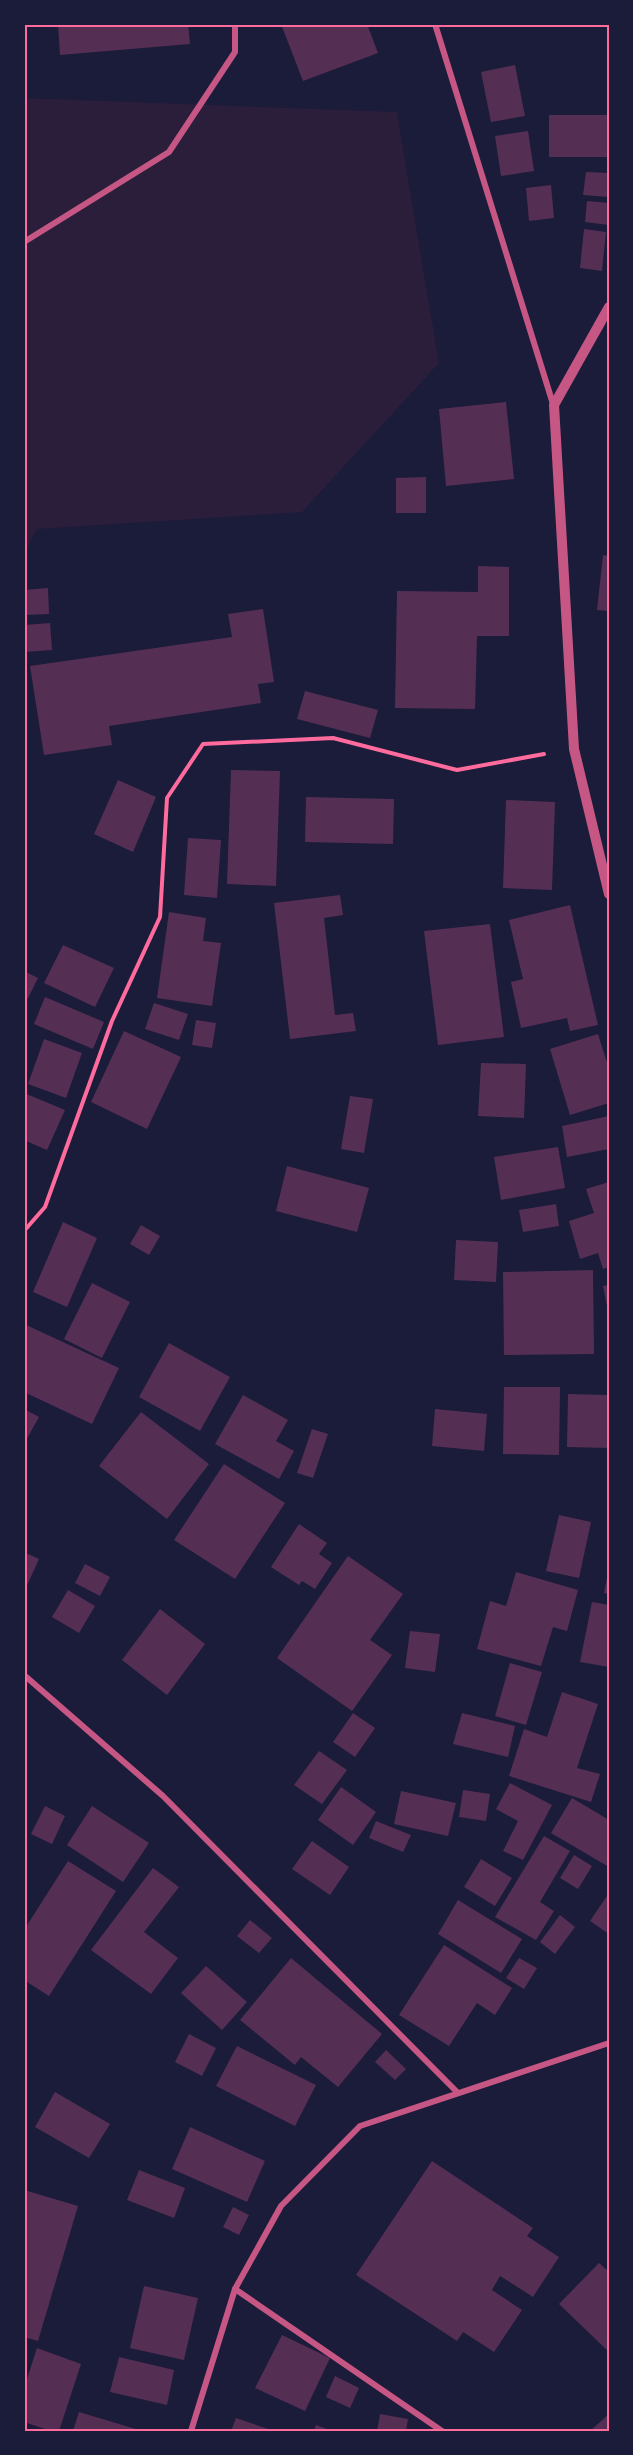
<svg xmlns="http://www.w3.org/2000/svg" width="633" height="2455" viewBox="0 0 633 2455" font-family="'PT Sans Narrow',sans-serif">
  <rect width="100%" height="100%" fill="#1b1b3a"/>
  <polygon fill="#2a1e3b" points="24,98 397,112 439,363 302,512 37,529 24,554"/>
  <g fill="#542f53">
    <polygon points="58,24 188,24 190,44 60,55"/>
    <polygon points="281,24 367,24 378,53 303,81"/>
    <polygon points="515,65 525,116 491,122 481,72"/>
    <rect x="549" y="115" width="60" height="42"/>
    <polygon points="528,131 534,171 501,176 495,136"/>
    <polygon points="586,172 609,173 609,197 583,195"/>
    <polygon points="551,185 554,218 529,221 526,188"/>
    <polygon points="587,201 609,203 609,225 585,222"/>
    <polygon points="584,229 606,232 602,271 580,268"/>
    <polygon points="506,402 514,479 446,486 439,409"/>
    <polygon points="426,477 426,513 396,513 396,478"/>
    <polygon points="603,555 609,556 609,611 597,610"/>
    <polygon points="478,566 509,567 509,636 477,636 475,709 395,708 397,591 478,592"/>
    <polygon points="48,588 49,614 24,615 24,590"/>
    <polygon points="263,609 274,682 258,684 261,703 109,726 112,745 44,755 30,666 232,637 228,614"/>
    <polygon points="50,623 52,650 24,652 24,625"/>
    <polygon points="305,691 378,710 370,738 297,719"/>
    <polygon points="231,770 280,771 276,886 227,884"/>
    <polygon points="118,780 156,797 133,852 94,834"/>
    <polygon points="306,797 394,799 393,844 305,842"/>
    <polygon points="506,800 555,802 552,890 503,888"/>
    <polygon points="188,838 221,840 217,898 184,895"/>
    <polygon points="340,895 343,915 324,918 335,1015 353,1013 356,1031 290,1039 274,903"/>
    <polygon points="570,905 598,1025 570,1031 567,1018 521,1028 511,982 523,979 509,920"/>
    <polygon points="169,912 206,918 203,941 221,943 212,1006 157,998"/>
    <polygon points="490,924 504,1037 438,1045 424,931"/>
    <polygon points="63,945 114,968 95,1007 44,983"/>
    <polygon points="24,971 38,978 24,1006"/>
    <polygon points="45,997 104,1022 93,1049 34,1024"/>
    <polygon points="154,1003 188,1014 179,1040 145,1029"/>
    <polygon points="196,1020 216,1023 212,1048 192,1045"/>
    <polygon points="124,1031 181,1057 147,1129 91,1102"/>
    <polygon points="598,1034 609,1069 609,1103 570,1115 550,1049"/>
    <polygon points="44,1039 82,1053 66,1098 28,1084"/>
    <polygon points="481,1063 526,1064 524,1118 478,1116"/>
    <polygon points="24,1093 65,1110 47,1150 24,1140"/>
    <polygon points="350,1096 373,1099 364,1153 341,1149"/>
    <polygon points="609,1116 609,1149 567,1157 562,1126"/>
    <polygon points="558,1147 565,1188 501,1200 494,1157"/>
    <polygon points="287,1166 369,1188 357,1232 276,1211"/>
    <polygon points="609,1182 609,1267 603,1269 598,1253 580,1259 569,1221 594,1213 586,1189"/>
    <polygon points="556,1204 559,1226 523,1232 519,1210"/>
    <polygon points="63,1222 97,1238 67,1307 33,1292"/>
    <polygon points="141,1225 160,1236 149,1255 130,1244"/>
    <polygon points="456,1240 498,1242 496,1282 454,1280"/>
    <polygon points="593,1270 594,1354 504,1355 503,1272"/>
    <polygon points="92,1283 130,1302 102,1358 64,1339"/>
    <polygon points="609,1285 609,1311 608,1311 603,1286"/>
    <polygon points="24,1324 119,1368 92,1424 24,1392"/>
    <polygon points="169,1343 230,1377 200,1431 139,1397"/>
    <polygon points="504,1387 560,1387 559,1455 503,1454"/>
    <polygon points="568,1394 609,1395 609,1448 567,1447"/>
    <polygon points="243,1395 288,1420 276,1441 294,1451 279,1479 215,1444"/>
    <polygon points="24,1409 39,1417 24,1444"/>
    <polygon points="435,1409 487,1414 484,1451 432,1446"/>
    <polygon points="141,1412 209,1464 167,1519 99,1466"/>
    <polygon points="312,1429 328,1434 313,1478 297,1473"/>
    <polygon points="224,1464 285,1503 235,1579 174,1540"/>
    <polygon points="559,1515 591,1522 579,1578 546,1571"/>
    <polygon points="299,1524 327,1543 319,1554 332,1563 315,1589 302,1581 299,1585 271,1567"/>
    <polygon points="24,1552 39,1559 24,1592"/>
    <polygon points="348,1556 403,1594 370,1640 392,1655 352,1711 277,1658"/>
    <polygon points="85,1564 110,1577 100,1596 75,1583"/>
    <polygon points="516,1572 578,1590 567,1631 553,1627 541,1666 477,1649 490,1601 506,1606"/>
    <polygon points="608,1573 609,1573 609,1594 604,1593"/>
    <polygon points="68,1590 95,1606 79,1633 52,1617"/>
    <polygon points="592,1602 609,1605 609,1667 580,1662"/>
    <polygon points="160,1609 205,1644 167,1695 122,1660"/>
    <polygon points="410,1631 440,1634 435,1672 405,1668"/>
    <polygon points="510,1663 542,1672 526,1725 495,1716"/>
    <polygon points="562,1692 598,1704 577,1768 600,1774 591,1802 509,1776 524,1729 547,1737"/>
    <polygon points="353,1713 375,1728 355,1757 333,1742"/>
    <polygon points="462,1713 515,1726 508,1757 453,1744"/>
    <polygon points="319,1751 347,1770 322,1804 294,1785"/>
    <polygon points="510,1783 552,1805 523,1860 503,1851 518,1821 496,1809"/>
    <polygon points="341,1787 376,1812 353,1845 318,1820"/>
    <polygon points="463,1790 490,1794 486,1821 459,1817"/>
    <polygon points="401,1791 456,1803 448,1836 394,1824"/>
    <polygon points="572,1798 609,1820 609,1867 551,1833"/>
    <polygon points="45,1806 65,1816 52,1844 31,1834"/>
    <polygon points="92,1806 149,1843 123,1882 67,1845"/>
    <polygon points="376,1821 411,1835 403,1852 369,1838"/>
    <polygon points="544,1836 570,1851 540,1902 554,1911 536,1940 495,1917"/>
    <polygon points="312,1841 349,1867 330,1895 292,1869"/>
    <polygon points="574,1855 592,1866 578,1889 560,1878"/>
    <polygon points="481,1859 512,1878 495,1906 464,1887"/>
    <polygon points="68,1861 116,1891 49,1996 24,1980 24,1930"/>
    <polygon points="153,1868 179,1887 144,1932 178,1958 151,1994 91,1950"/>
    <polygon points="609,1893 609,1934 590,1921"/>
    <polygon points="458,1900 522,1939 501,1973 438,1934"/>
    <polygon points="560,1915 575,1927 555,1954 540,1942"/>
    <polygon points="250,1920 272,1938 259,1953 237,1936"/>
    <polygon points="444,1945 512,1988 495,2015 477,2003 449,2046 399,2015"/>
    <polygon points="291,1958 382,2034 338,2087 301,2057 295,2065 240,2020"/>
    <polygon points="519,1958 537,1968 524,1989 506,1978"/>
    <polygon points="206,1966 247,2002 222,2030 181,1993"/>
    <polygon points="189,2034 216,2048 202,2076 175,2062"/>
    <polygon points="237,2046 316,2085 295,2126 216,2086"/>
    <polygon points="386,2050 406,2069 395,2080 375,2062"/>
    <polygon points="55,2092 110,2124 89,2158 35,2127"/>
    <polygon points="190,2127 265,2161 247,2202 172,2169"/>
    <polygon points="432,2161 533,2228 527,2236 559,2257 533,2297 500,2276 492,2290 522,2310 494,2352 463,2332 457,2341 356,2275"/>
    <polygon points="139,2170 185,2188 174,2218 127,2200"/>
    <polygon points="24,2190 78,2206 38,2341 24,2337"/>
    <polygon points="233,2207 249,2215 239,2235 223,2227"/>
    <polygon points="599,2263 609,2272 609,2352 559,2304"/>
    <polygon points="144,2286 198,2298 184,2360 130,2348"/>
    <polygon points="282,2335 330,2358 305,2411 255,2388"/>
    <polygon points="37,2348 81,2364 59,2431 51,2431 24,2422 24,2388"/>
    <polygon points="119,2357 174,2370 167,2405 110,2392"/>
    <polygon points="335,2376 359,2388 350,2408 326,2397"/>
    <polygon points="79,2412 139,2430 139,2431 73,2431"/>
    <polygon points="380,2414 408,2419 406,2431 377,2431"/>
    <polygon points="609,2414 609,2431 590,2431"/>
    <polygon points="236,2418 274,2431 231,2431"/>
    <polygon points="316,2425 332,2431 314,2431"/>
  </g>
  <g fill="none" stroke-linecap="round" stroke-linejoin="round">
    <polyline stroke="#ff6b9d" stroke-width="4" points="24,1231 45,1207 112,1021 160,917 167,798 203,744 333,738 457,770 544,754"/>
    <g stroke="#c65784" stroke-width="6">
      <polyline points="435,24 553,404"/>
      <polyline points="24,242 169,152 235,52 235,24"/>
      <polyline points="24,1675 163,1796 457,2092"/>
      <polyline points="235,2289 442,2431"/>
      <polyline points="191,2431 235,2289 281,2206 360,2126 609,2043"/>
    </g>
    <polyline stroke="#c65784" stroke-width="10" points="609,307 554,405 574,749 609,894"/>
  </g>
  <rect width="633" height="2455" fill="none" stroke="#1b1b3a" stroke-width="51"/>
  <rect x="26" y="26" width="582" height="2404" fill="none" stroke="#ff6b9d" stroke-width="2"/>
</svg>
